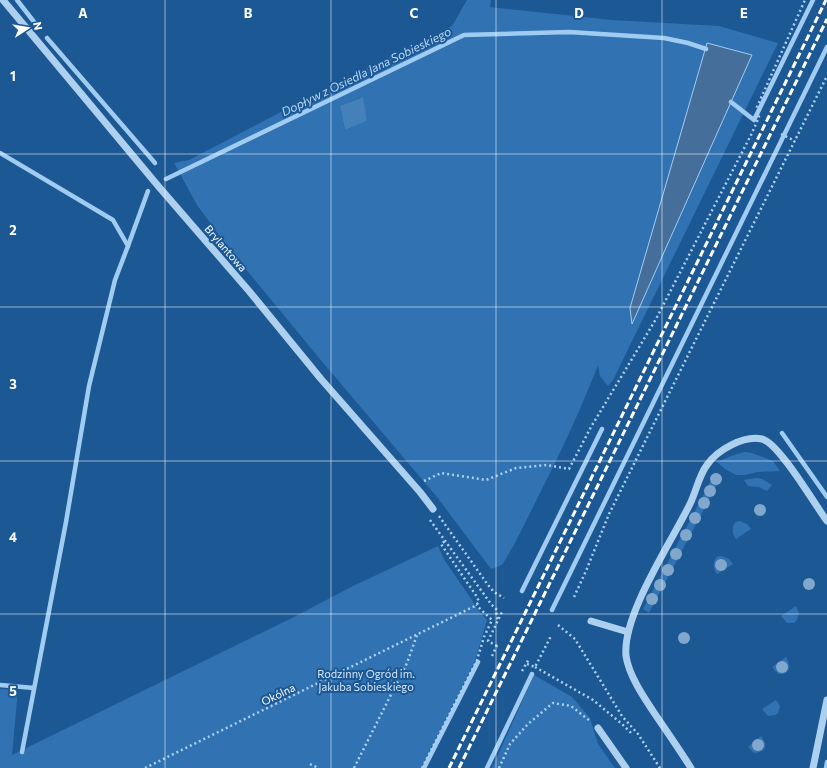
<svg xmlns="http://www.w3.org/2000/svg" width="827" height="768" viewBox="0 0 827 768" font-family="Commissioner,sans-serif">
  <rect width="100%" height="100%" fill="#1c5894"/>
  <g fill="#3072b2" fill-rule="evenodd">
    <path d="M467,0H491L490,7L612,20L719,26L778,43L613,380L608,386L600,376L598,365C581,409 561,452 539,495C527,519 516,543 502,565L491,569L437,497L319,358L230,250L197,205L174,163L189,160L321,91L452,26ZM362,97L367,121L345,130L340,106Z"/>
    <polygon points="744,452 752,453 773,461 780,471 757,472 745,475 736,475 725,469 717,462 731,456"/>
    <polygon points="715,473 721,477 649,613 643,609"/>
    <polygon points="756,478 762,479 772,485 767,491 759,487 748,486 744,480"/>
    <path d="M740,521L747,524L751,529L736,539C732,534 731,526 736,522Z"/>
    <polygon points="438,546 445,561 472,600 475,606 487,620 475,661 421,768 0,768 0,689 18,690 12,755 294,617 353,586"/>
    <path d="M721,556L729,559L733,564L717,574C713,569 712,562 717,557Z"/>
    <polygon points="796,606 799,613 797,620 794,623 787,623 781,616"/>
    <path d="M786,657C791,666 791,675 778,674L772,667Z"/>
    <polygon points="534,675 572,697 590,718 598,744 615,768 492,768"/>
    <polygon points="776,700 780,706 778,713 775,715 768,716 762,709"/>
    <path d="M761,736C768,745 767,752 754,753L748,747Z"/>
  </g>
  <polygon fill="#456f9a" stroke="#a1ccf1" points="707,43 752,55 632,324 630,308"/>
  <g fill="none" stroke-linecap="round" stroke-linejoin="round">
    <g stroke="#a1ccf1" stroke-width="4.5">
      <polyline points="17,0 38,27"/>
      <polyline points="47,38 155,163"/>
      <polyline points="731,102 754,120 813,0"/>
      <polyline points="0,153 113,220 128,246 115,280 89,386 66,522 22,752"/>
      <polyline points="166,179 464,35 569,32 664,38 688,43 706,49"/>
      <polyline points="128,246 148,191"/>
      <polyline points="782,433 827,497"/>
      <polyline points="522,591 602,429"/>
      <polyline points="552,610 827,47"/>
      <polyline points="0,685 34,688"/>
      <polyline points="424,768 478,662"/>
      <polyline points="487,768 532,674"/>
      <polyline points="826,768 827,762"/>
    </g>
  </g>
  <polygon fill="#4481bb" points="363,97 367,121 345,130 340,106"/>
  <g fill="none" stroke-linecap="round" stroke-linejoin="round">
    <g stroke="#aed0ef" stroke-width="2.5" stroke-dasharray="2 3" stroke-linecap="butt">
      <polyline points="781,134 795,141"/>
      <polyline points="424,481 441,473 486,480 516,468 547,465 569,469 591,427 656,319 752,133 759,117 757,107 805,0"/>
      <polyline points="439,516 488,585 494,592 504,598"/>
      <polyline points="430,520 491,604 497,610 496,616 498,619"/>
      <polyline points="574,597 586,571 609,514 827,76"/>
      <polyline points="558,625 575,639 622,716 638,734 660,768"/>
      <polyline points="497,646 488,641 502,612"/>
      <polyline points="492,656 498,643"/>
      <polyline points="527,664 535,667 551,636"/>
      <polyline points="535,667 593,700 622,724 633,735"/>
      <polyline points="522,671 529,659"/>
      <polyline points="310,764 318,768"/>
      <polyline points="145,768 475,606 479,602 477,597 441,544 445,541"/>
      <polyline points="354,768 407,663 417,635"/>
      <polyline points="422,768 477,660 484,637 492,620 476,605"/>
      <polyline points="499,768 510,744 528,724 553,703 571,706 590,721"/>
    </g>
    <g stroke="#aed0ef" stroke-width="7">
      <polyline points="3,0 159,187 249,291 321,379 420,492 433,509"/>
      <polyline points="591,621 628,632"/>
      <polyline points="598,728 626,768"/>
      <path d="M691,768C681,752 670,736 659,720C647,702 629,677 626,656C622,615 672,541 690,504C696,492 699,475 707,465C717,450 744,435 762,439C779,443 815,505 827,521"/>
      <polyline points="813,768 827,700"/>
    </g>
    <g stroke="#fff" stroke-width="3" stroke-dasharray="7 3" stroke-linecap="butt">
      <polyline points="449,768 826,0"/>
      <polyline points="459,768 827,19"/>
    </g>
  </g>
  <g fill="#82a7cd">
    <circle cx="716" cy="479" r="6"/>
    <circle cx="710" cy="491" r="6"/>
    <circle cx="704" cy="503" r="6"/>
    <circle cx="760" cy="510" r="6"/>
    <circle cx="695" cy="518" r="6"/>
    <circle cx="686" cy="535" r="6"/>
    <circle cx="676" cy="554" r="6"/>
    <circle cx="721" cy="565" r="6"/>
    <circle cx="668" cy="570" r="6"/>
    <circle cx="809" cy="584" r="6"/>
    <circle cx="660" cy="585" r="6"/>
    <circle cx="652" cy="599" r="6"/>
    <circle cx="684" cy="638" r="6"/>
    <circle cx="782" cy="667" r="6"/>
    <circle cx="758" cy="745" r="6"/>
  </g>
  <path fill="none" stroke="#fff" stroke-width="1" stroke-opacity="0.55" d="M165,0V768M331,0V768M496,0V768M662,0V768M0,154H827M0,307H827M0,461H827M0,614H827"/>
  <g text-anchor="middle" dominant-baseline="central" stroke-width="4" stroke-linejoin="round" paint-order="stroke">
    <g font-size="11" fill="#fff" stroke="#1c5894">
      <text transform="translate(226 248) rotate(49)">Brylantowa</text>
      <text transform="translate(278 694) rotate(-26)">Okólna</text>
    </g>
    <g font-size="11" fill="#d5e8fb" stroke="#1c5894">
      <text x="366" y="673">Rodzinny Ogród im.<tspan x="366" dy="13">Jakuba Sobieskiego</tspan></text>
    </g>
    <g font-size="12" font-style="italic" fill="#bad9f6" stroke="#1c5894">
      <text transform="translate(366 71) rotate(-26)">Dopływ z Osiedla Jana Sobieskiego</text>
    </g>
  </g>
  <g font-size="13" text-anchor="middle" font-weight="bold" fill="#fff" stroke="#1c5894" stroke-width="4" stroke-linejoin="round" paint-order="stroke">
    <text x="83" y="18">A</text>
    <text x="248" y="18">B</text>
    <text x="414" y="18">C</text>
    <text x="579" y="18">D</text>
    <text x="744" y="18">E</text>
    <text x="13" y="81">1</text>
    <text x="13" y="235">2</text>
    <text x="13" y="389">3</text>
    <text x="13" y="542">4</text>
    <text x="13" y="696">5</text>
  </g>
  <g transform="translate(28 28) rotate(78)" stroke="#1c5894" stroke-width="3" paint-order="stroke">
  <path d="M0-3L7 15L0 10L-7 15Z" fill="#ffffff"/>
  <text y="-6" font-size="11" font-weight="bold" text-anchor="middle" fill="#ffffff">N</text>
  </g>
</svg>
